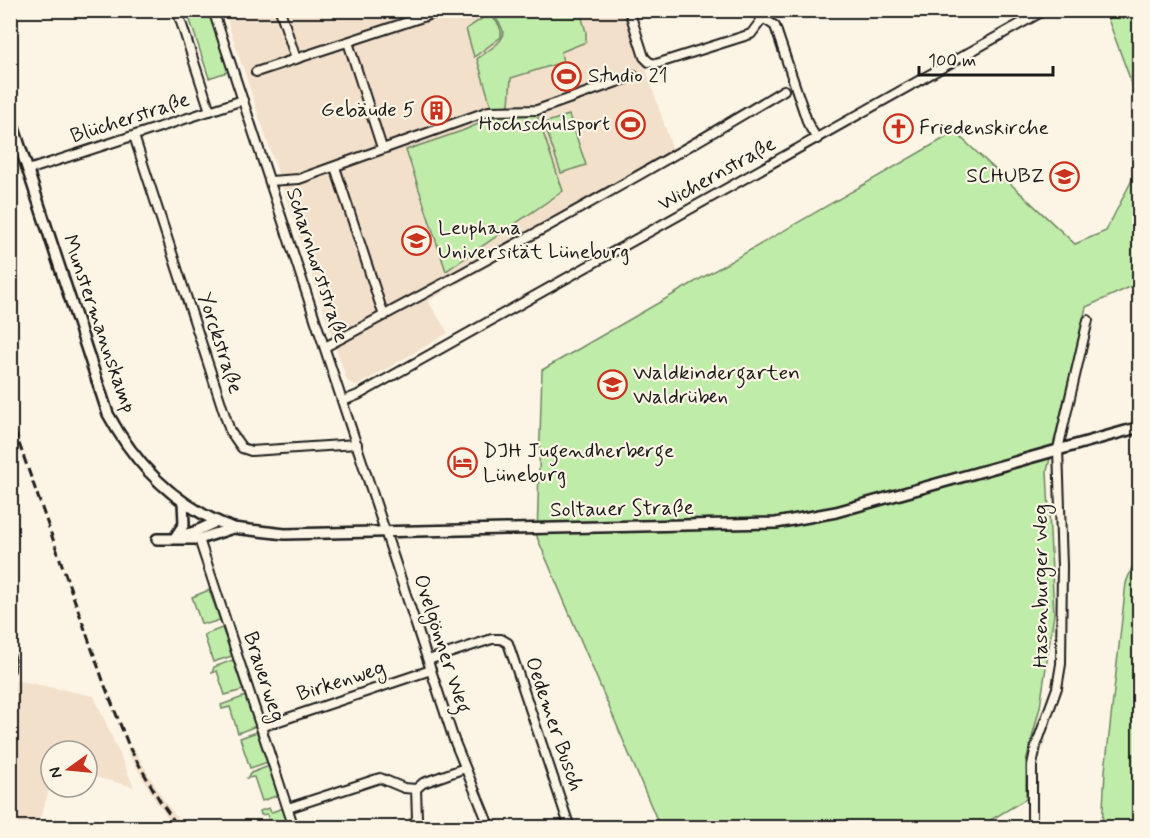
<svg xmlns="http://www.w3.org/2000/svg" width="1150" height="838" viewBox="0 0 1150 838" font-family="Mynerve,sans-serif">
  <rect width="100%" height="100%" fill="#fcf5e5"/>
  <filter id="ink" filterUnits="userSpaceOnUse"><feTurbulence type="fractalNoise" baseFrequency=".0167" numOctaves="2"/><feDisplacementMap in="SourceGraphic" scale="12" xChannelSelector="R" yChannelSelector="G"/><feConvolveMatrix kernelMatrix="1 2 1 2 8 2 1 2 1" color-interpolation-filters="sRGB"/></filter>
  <g filter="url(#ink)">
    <g fill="#f2e0cb">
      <polygon points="224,11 627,11 676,160 428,301 448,333 357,386 347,381"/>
      <polygon points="15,680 94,696 134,787 87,775 87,751 51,751 51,786 37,827 11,827 10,700"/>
      <polygon points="133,747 163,799 184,827 175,827 157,803 127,751"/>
    </g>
    <g fill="#c0eca9" stroke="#6e8462" stroke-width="1.5">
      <polygon points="187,11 210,11 230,71 209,78"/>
      <path d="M489,11H580L586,32V42L561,52L563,62L511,78L509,105L492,109L477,59C502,40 515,37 489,11Z"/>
      <polygon points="1105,11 1139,11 1139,103"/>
      <path d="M489,14C497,22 502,26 501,37L474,57L466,29Z"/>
      <polygon points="536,112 563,191 446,271 406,150 462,131 499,115"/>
      <polygon points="569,115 586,165 561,173 544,123"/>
      <polygon points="955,132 1075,244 1106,231 1139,166 1139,283 1086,307 1047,471 1054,614 1040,707 1026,761 1026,799 979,827 660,827 537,537 542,370"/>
      <polygon points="1139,549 1139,827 1102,827 1105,771 1126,583"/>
      <polygon points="209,590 220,620 207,624 201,623 192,597"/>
      <polygon points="222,628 232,656 213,662 204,635"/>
      <polygon points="233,660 243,690 225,695 217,671 212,673 214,667"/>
      <polygon points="246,696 256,726 238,733 230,707 222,709 221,705"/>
      <polygon points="257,732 268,762 250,768 240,738"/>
      <polygon points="269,766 279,795 262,801 254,777 247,778 251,773"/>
      <polygon points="269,808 271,812 284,808 291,827 271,827 267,814 261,815 260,811"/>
    </g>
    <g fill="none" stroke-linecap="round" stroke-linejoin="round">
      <defs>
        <g id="minor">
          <polyline points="177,10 210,111"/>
          <polyline points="213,10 454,740 490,828"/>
          <polyline points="280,10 296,59"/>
          <polyline points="629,10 644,57 649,62 656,64 751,34 769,10"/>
          <polyline points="751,10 775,26 808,124 817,139"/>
          <polyline points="348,42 382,148"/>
          <polyline points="256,72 444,10"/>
          <polyline points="134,136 230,431 242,448 251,451 357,444"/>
          <polyline points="335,167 384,316"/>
          <polyline points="28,170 243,100"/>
          <polyline points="270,181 299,179 489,111 537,110 634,76"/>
          <path d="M325,347C480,264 634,181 784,90"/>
          <polyline points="343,401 358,395 1045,10"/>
          <polyline points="199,539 294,828"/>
          <polyline points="10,657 10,670"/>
          <polyline points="428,660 492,639 501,639 508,643 570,828"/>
          <polyline points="261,727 431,670"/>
          <polyline points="288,808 380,778 404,788 416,789"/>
          <polyline points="411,828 417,818 416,789 423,783 465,768"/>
          <polyline points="480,828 487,821"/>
          <polyline points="1032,828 1032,765 1036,746 1057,688 1061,664 1062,566 1058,449 1088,320"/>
        </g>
        <g id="tertiary">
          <path d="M10,116L108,414C136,466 177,507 233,528"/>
          <polyline points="182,535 194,532 216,522"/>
          <polyline points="176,536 184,524 183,502"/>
          <polyline points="157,539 199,539 233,528 285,534 776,523 836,512 1140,427"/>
        </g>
      </defs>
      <use href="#minor" stroke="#1c1c1c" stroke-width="12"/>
      <use href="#tertiary" stroke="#1c1c1c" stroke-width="14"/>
      <use href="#minor" stroke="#fcf5e5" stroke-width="8"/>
      <use href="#tertiary" stroke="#fcf5e5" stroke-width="9"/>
      <polyline stroke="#1c1c1c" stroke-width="3" stroke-dasharray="9 4.5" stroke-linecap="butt" points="10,418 105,686 130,749 160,801 179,828"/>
    </g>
  </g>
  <defs>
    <symbol id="stadium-ring" viewBox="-11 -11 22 22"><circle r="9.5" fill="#fcf5e5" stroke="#c8321e" stroke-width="1.5"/><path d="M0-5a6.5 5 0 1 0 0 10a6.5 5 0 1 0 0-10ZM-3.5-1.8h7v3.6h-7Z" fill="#c8321e"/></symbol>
    <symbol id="building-ring" viewBox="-11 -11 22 22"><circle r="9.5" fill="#fcf5e5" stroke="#c8321e" stroke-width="1.5"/><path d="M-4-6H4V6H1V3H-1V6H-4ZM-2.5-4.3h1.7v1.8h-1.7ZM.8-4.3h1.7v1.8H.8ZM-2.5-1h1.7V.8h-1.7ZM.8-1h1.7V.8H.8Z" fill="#c8321e"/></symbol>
    <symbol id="church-ring" viewBox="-11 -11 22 22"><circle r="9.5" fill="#fcf5e5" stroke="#c8321e" stroke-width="1.5"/><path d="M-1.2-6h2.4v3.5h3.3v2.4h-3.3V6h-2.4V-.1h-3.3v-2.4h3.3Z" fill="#c8321e"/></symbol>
    <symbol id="university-ring" viewBox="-11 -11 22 22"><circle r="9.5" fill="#fcf5e5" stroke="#c8321e" stroke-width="1.5"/><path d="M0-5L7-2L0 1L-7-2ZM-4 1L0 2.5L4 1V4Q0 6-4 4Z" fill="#c8321e"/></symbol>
    <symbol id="school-ring" viewBox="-11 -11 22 22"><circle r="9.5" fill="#fcf5e5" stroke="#c8321e" stroke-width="1.5"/><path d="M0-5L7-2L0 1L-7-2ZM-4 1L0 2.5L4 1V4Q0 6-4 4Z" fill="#c8321e"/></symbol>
    <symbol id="hotel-ring" viewBox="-11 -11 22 22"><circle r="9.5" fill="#fcf5e5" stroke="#c8321e" stroke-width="1.5"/><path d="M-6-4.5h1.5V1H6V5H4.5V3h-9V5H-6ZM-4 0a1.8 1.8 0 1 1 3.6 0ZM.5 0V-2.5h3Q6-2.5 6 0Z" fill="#c8321e"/></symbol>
  </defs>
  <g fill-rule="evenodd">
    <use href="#stadium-ring" x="550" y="60" width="33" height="33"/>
    <use href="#building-ring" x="420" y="94" width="33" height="33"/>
    <use href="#stadium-ring" x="614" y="108" width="33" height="33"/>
    <use href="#church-ring" x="882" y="112" width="33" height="33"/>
    <use href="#university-ring" x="1048" y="160" width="33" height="33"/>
    <use href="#university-ring" x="400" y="224" width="33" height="33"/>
    <use href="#school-ring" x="596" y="368" width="33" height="33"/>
    <use href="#hotel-ring" x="446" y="446" width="33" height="33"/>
  </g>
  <g text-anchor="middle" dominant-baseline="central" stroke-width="4.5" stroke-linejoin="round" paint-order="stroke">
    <g font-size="21" fill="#1c1c1c" stroke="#fcf5e5" text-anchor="start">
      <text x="588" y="76">Studio 21</text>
      <text x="415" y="110" text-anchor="end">Gebäude 5</text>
      <text x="610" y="124" text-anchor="end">Hochschulsport</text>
      <text x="919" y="128">Friedenskirche</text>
      <text x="1044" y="176" text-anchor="end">SCHUBZ</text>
      <text x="438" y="228">Leuphana<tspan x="438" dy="24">Universität Lüneburg</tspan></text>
      <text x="633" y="373">Waldkindergarten<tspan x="633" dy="24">Waldrüben</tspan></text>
      <text x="483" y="451">DJH Jugendherberge<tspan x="483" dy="24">Lüneburg</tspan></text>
    </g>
    <g font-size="21" fill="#1c1c1c" stroke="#fcf5e5">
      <text transform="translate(130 118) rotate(-18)">Blücherstraße</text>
      <text transform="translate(717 174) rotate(-29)">Wichernstraße</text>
      <text transform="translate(317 265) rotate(72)">Scharnhorststraße</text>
      <text transform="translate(99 324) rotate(71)">Munstermannskamp</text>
      <text transform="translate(220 343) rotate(72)">Yorckstraße</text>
      <text transform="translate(622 509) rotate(-1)">Soltauer Straße</text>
      <text transform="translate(1041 586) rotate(-90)">Hasenburger Weg</text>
      <text transform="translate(442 644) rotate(72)">Ovelgönner Weg</text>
      <text transform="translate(264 677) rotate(72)">Brauerweg</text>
      <text transform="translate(341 681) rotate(-18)">Birkenweg</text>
      <text transform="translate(554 724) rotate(71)">Oedemer Busch</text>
    </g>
  </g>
  <rect width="1150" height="838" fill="none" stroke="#fcf5e5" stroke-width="36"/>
  <rect x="18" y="18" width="1114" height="802" fill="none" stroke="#1c1c1c" stroke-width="2" filter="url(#ink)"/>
  <g transform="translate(69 769) rotate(255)"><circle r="28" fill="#fcf5e5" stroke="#a29e95" stroke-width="1.5"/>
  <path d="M0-4.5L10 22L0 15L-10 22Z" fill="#c8321e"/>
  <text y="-9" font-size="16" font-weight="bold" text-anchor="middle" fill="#1c1c1c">N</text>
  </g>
  <path d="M919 66v9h134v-9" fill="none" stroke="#1c1c1c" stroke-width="3"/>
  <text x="928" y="66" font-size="18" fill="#1c1c1c" stroke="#fcf5e5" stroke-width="4.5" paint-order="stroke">100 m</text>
</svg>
